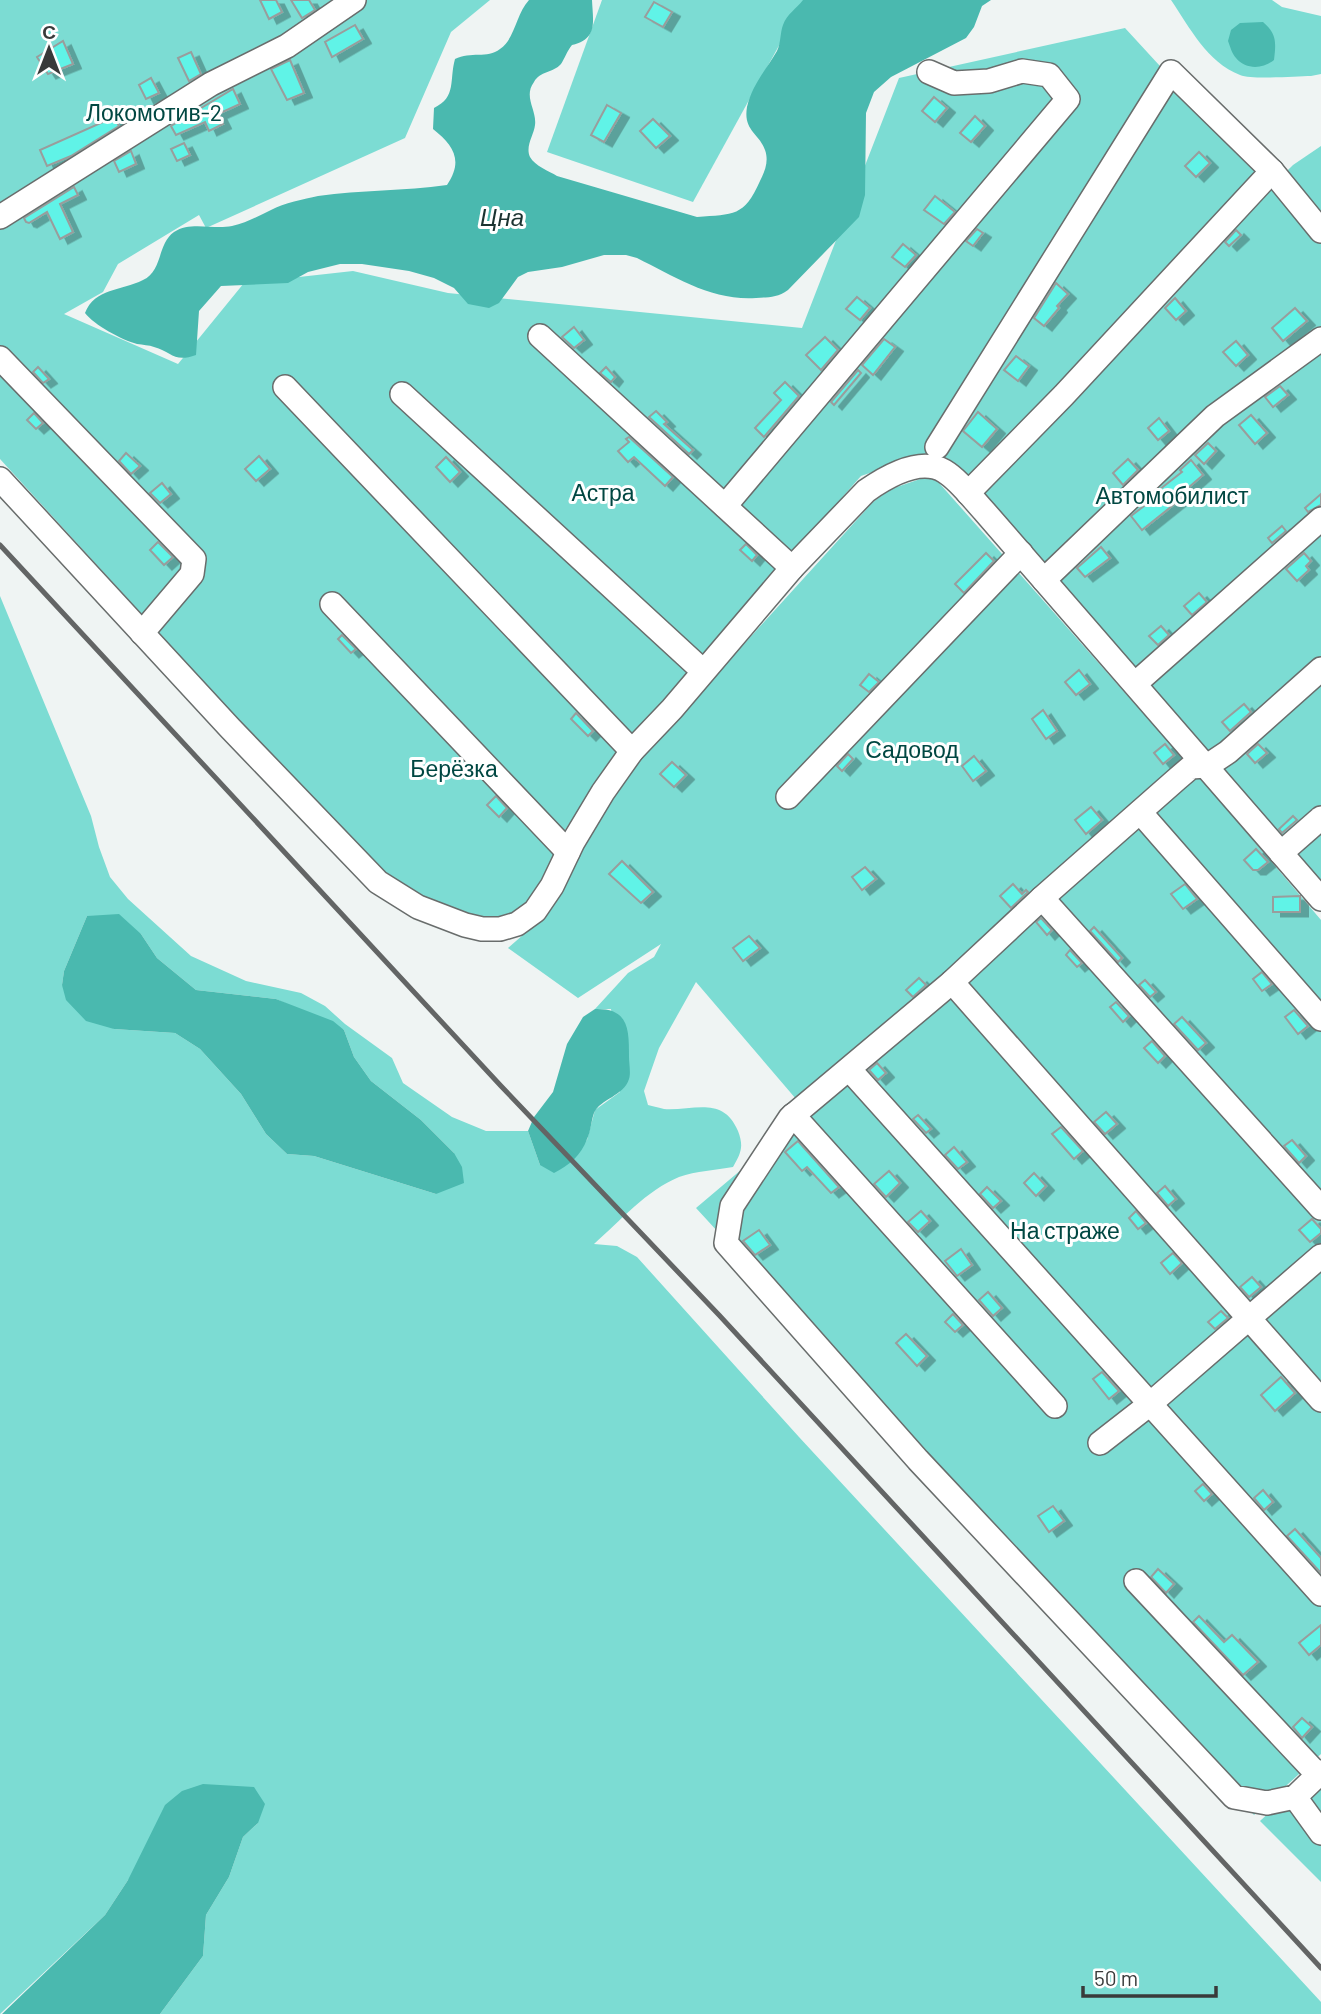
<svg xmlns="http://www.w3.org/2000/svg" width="1321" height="2014" viewBox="0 0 1321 2014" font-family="Barlow,sans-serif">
  <defs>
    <filter id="shadow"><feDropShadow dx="8" dy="4.5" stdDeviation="0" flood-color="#0004"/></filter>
  </defs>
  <rect width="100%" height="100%" fill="#eff4f3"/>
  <g fill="#7cdcd3" fill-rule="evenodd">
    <polygon points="0,0 490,0 451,32 405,138 206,228 199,215 118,264 103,292 64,314 178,364 244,283 353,271 448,293 802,328 899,78 1125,28 1262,177 971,479 931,452 861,476 622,748 562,834 532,906 480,926 379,874 0,459"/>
    <polygon points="602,0 804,0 693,202 547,152"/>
    <path d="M1171,0H1272L1282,7L1321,16V74L1311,76C1296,76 1253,80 1240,75C1207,62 1190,28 1171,0Z"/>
    <polygon points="1321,146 1321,898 968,488 1293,165"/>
    <path d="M932,475L1189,765L802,1106L696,982L659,1048L644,1091L648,1105C653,1106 659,1108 664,1109C693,1111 723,1095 738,1131C744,1147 741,1153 733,1167C716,1170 696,1171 679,1177C647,1190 620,1221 594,1244L617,1246L637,1257L799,1437L1321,2002V2014H160L203,1956L206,1915L229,1877L243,1837L258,1823L128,1880L105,1915L0,2014V596L91,816L99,847L110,877L128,899L191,956L246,981L301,993L325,1006L345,1024L392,1058L403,1083L452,1117L486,1131H528L540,1165L587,1140L595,1110L620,1092L611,1009H595L628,973L654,957L661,944L578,998L508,948L547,914L559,898L605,797L873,502L891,489ZM87,916L141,934L157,958L196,990L276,999L344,1030L354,1057L371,1081L421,1120L454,1153L436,1194L314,1156L287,1154L266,1134L241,1094L200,1049L175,1033L114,1029L62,985L64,971Z"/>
    <polygon points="1196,773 1321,920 1321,1754 1254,1815 696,1208 806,1115"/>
    <polygon points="1321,1765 1321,1882 1260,1821"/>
  </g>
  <g fill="#4ab9af">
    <path d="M529,0H592C593,22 598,39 572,45C567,51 565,58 561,64C553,73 540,71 534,82C523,97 537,110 535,125C534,135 525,146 530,157C535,166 549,171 557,176L697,217C734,214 744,217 760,181C765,171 769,161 765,150C759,133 743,131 747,107C752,85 766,70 777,51C781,43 780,33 783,25C787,14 797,8 803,0H991L982,6L974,27L966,38L891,77L874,92L866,113L865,195L859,217L788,290C777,298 769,297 756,298C712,301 675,277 637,258L626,255H604L562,267L528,272L518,277L499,303L489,308L468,304L454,288L434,278L409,271L362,264H340L308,272L288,283L221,286L199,311L196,355C174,363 172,352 154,347C149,345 143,345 137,344C122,340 94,325 85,313C95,288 121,291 143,280C163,271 157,244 174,232C191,221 213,230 232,226C247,223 258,216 271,210C284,203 304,199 318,196C361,190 404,191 447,185C464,160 453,145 433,129L434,108C457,97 449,80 455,59C471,51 487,59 500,49C515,39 516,14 529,0Z"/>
    <path d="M1263,22C1277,34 1276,43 1274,60C1263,69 1246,70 1236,58C1232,54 1230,46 1228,41L1231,30L1240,23Z"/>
    <polygon points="119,914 141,934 157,958 196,990 276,999 333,1021 344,1030 354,1057 371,1081 421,1120 454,1153 462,1167 464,1183 436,1194 314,1156 287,1154 266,1134 241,1094 200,1049 175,1033 114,1029 86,1021 66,1000 62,985 64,971 87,916"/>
    <path d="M595,1009C629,1008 629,1029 629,1057C629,1063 631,1073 629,1079C624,1096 600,1099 594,1113C591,1121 591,1131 587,1139C581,1156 569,1165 554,1173L540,1165L528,1131L534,1117L553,1092L567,1044L583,1017Z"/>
    <polygon points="203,1784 254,1787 265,1804 258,1823 243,1837 229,1877 206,1915 203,1956 160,2014 2,2014 105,1915 128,1880 165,1805 182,1791"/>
  </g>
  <g fill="#60f3e7" stroke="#999d9c" stroke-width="2" filter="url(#shadow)">
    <polygon points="260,0 276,0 282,12 269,19"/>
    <polygon points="291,0 309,0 315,10 302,18"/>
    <polygon points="654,2 672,12 663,27 645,17"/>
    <polygon points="355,25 363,39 332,57 325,42"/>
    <polygon points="63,41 73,64 48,74 37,57"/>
    <polygon points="191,52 201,74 189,81 178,58"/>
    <polygon points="290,60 304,93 287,100 271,69"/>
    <polygon points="151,78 159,93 146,99 139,85"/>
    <polygon points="233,89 240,104 218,114 223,124 209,131 205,122 176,135 171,126"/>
    <polygon points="934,97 947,108 935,122 922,111"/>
    <polygon points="607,105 621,113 604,142 591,135"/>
    <polygon points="975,116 985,126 971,142 960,133"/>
    <polygon points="114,117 119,126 71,156 47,166 40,150"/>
    <polygon points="653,119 670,136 656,148 640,131"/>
    <polygon points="184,143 190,155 177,161 171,149"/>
    <polygon points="131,151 136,164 119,172 114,161"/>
    <polygon points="1199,152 1210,163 1196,177 1185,166"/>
    <polygon points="74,187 78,195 60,204 73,232 60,239 47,212 29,223 26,222 24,218"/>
    <polygon points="935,196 955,212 944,224 924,210"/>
    <polygon points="977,229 983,233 973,246 966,241"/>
    <polygon points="1236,230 1241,235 1229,246 1225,242"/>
    <polygon points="903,244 916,255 905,267 892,257"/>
    <polygon points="1056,283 1068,294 1057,306 1059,308 1044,326 1034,318"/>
    <polygon points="857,297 870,308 860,320 846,309"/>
    <polygon points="1175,298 1186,311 1176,320 1165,308"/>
    <polygon points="1295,308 1307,321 1283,341 1272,328"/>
    <polygon points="574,327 584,340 574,348 562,337"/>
    <polygon points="825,337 838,350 821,370 806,355"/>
    <polygon points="884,339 895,347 873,375 862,365"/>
    <polygon points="1236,341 1248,355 1236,366 1223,352"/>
    <polygon points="1016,356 1029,366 1018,381 1004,370"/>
    <polygon points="38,367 49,379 43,383 33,372"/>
    <polygon points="606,367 615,377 611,382 600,373"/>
    <polygon points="858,370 861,373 834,405 831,402"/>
    <polygon points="785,382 799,396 764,437 755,428 781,400 774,393"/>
    <polygon points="1280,386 1288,395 1273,407 1265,397"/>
    <polygon points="656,411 667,422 664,424 693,450 689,454 649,417"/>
    <polygon points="978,412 997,429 982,447 963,431"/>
    <polygon points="34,413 43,423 36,429 27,420"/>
    <polygon points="1251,415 1267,433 1255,444 1239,425"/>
    <polygon points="1159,418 1169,431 1158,440 1148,428"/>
    <polygon points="629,437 673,477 665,486 634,457 628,462 618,451 629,442 626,439"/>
    <polygon points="1208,443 1216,451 1204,464 1195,455"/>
    <polygon points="126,453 140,466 131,474 119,461"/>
    <polygon points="259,456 270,469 256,481 245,469"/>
    <polygon points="446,457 460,472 450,482 436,467"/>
    <polygon points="1128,459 1138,470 1123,485 1113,473"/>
    <polygon points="1191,460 1203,475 1180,495 1182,498 1142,530 1131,516 1161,493 1159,490 1182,472 1180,470"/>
    <polygon points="162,483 171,494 160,503 150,493"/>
    <polygon points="1321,494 1321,505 1308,512 1305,508"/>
    <polygon points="1282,526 1286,531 1272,543 1268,538"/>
    <polygon points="158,542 173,557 164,565 150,550"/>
    <polygon points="746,544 757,555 752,561 740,550"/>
    <polygon points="1101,547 1110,558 1085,577 1077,568"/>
    <polygon points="986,553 994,561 964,593 955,584"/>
    <polygon points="1304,553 1311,561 1306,566 1309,570 1297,581 1286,569"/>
    <polygon points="1199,593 1207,602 1192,615 1184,606"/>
    <polygon points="1161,626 1169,635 1158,645 1149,636"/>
    <polygon points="342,635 356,649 351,653 338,639"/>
    <polygon points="1079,670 1090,684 1076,695 1065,682"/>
    <polygon points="869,674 879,682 869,692 860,685"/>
    <polygon points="1244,704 1251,712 1230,731 1222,722"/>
    <polygon points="1043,710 1057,731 1046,739 1032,719"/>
    <polygon points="576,713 593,731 588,736 571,719"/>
    <polygon points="1165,744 1174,755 1163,764 1154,753"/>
    <polygon points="1258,744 1267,753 1255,763 1247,754"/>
    <polygon points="848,754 853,759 842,771 837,766"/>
    <polygon points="974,756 986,771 973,781 962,766"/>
    <polygon points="672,762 686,775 674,787 660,774"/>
    <polygon points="496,796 507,808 499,817 487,805"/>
    <polygon points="1091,807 1102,820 1086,834 1075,820"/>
    <polygon points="1293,816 1297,820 1282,833 1279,829"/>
    <polygon points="1256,849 1268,862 1258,870 1253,870 1244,860"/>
    <polygon points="622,861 653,892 641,903 609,874"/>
    <polygon points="865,867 876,879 862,890 852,877"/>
    <polygon points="1013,884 1022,894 1026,890 1028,892 1011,908 1000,896"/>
    <polygon points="1185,884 1197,899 1183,909 1171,894"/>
    <polygon points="1300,896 1300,912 1273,912 1273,897"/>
    <polygon points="1041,918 1052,930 1047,935 1036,922"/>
    <polygon points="1094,927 1122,958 1118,962 1090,931"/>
    <polygon points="749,936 760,948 743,961 733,948"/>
    <polygon points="1070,950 1082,963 1077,967 1066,955"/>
    <polygon points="1262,972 1272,984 1262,991 1253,979"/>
    <polygon points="919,978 926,985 913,997 906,990"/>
    <polygon points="1145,980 1156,992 1150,997 1139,985"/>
    <polygon points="1116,1002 1129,1016 1123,1022 1110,1007"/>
    <polygon points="1294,1010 1308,1026 1298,1034 1285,1017"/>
    <polygon points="1182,1017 1206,1043 1198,1050 1174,1024"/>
    <polygon points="1152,1041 1165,1056 1158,1063 1144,1048"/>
    <polygon points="877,1063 886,1073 878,1080 869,1070"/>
    <polygon points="1106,1112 1117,1124 1105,1134 1094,1122"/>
    <polygon points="918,1115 931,1129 926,1133 913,1119"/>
    <polygon points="1061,1127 1083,1151 1074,1159 1052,1134"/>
    <polygon points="1292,1140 1306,1156 1299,1163 1284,1146"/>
    <polygon points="798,1141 839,1187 831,1193 807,1167 802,1171 785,1152"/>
    <polygon points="954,1147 967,1162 958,1169 945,1155"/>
    <polygon points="889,1171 900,1183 886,1197 874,1184"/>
    <polygon points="1034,1173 1046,1186 1036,1196 1024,1183"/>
    <polygon points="1165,1186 1176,1199 1168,1206 1157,1193"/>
    <polygon points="987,1187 1001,1201 993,1208 980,1194"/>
    <polygon points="921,1211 930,1221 918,1232 908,1222"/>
    <polygon points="1136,1211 1146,1223 1138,1229 1129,1218"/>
    <polygon points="1312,1219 1321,1229 1321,1233 1310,1242 1299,1230"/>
    <polygon points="759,1230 770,1245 755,1255 743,1241"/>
    <polygon points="961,1249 972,1265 957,1276 945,1261"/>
    <polygon points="1173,1253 1182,1263 1170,1274 1161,1263"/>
    <polygon points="1252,1277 1261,1287 1249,1297 1240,1287"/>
    <polygon points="988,1292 1002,1308 993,1316 979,1300"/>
    <polygon points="1221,1311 1228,1318 1215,1329 1208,1322"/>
    <polygon points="953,1314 963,1325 955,1332 945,1322"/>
    <polygon points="906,1334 927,1356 917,1366 896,1343"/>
    <polygon points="1102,1372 1119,1391 1109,1399 1093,1379"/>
    <polygon points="1281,1377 1295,1393 1275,1411 1261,1395"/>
    <polygon points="1203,1484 1212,1494 1204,1501 1195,1491"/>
    <polygon points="1263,1490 1273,1502 1264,1510 1254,1498"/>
    <polygon points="1053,1506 1064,1521 1049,1532 1038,1516"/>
    <polygon points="1295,1529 1321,1558 1321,1573 1287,1536"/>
    <polygon points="1158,1569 1174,1584 1166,1593 1151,1577"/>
    <polygon points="1199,1616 1224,1642 1232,1635 1258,1662 1243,1675 1193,1622"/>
    <polygon points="1321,1625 1321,1645 1309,1655 1299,1643"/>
    <polygon points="1302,1718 1312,1727 1302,1738 1293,1727"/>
  </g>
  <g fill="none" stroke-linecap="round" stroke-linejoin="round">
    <defs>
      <g id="minor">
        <polyline points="0,217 211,84 287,46 354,0"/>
        <polyline points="540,336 792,568"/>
        <polyline points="0,358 194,559 192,574 142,633"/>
        <polyline points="285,387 632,751"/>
        <polyline points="402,394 703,671"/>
        <polyline points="937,447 1171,72 1272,171 1321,231"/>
        <path d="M0,479L230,728L378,882L418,907L465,925L482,929H500L517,924L535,911L552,886L573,842L603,792L632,751L672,709L792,568L866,491C886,477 920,457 944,471C959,480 972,498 984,511L1321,899"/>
        <polyline points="968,493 1064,395 1272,171"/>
        <polyline points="725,506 1068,99 1049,75 1022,71 989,81 954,83 929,72"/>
        <polyline points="1044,580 1215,416 1321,339"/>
        <polyline points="332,604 568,852"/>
        <polyline points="1321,669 1228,752 1207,766 1191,767 1177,779 1042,898 952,982 790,1118 732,1206 726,1243 918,1460 1234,1797 1267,1803 1295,1797 1321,1772"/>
        <polyline points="1136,683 1321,519"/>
        <polyline points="788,797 1021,553"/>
        <polyline points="1140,812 1321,1019"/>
        <polyline points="1281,853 1321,818"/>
        <polyline points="1042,898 1321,1208"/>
        <polyline points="952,982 1321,1400"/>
        <polyline points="849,1069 1321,1594"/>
        <polyline points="793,1115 1055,1406"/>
        <polyline points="1100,1443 1150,1404 1321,1256"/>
        <polyline points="1136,1581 1318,1775"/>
        <polyline points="1295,1797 1321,1833"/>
      </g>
    </defs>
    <use href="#minor" stroke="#696d6c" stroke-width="26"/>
    <use href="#minor" stroke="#fff" stroke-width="23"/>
    <polyline stroke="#636565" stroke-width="5" points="0,545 501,1086 719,1315 1321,1968"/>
  </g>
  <g text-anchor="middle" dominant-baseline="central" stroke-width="6" stroke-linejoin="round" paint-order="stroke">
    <g font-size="23" fill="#004742" stroke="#fff">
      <text x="154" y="112">Локомотив-2</text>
      <text x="603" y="492">Астра</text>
      <text x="1172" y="495">Автомобилист</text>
      <text x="912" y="749">Садовод</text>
      <text x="454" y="768">Берёзка</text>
      <text x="1065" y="1230">На страже</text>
    </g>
    <g font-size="24" font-style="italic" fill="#1b3331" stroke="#fff">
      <text x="502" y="216">Цна</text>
    </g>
  </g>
  <g transform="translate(49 49)" stroke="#ffffff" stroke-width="5" paint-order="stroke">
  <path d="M0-5L12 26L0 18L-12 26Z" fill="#393a3a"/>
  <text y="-10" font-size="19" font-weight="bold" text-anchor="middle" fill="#393a3a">С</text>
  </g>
  <path d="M1083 1986v10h133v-10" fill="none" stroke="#393a3a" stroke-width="3.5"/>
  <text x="1094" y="1986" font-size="21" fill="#393a3a" stroke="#ffffff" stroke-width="5" paint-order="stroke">50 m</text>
</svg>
